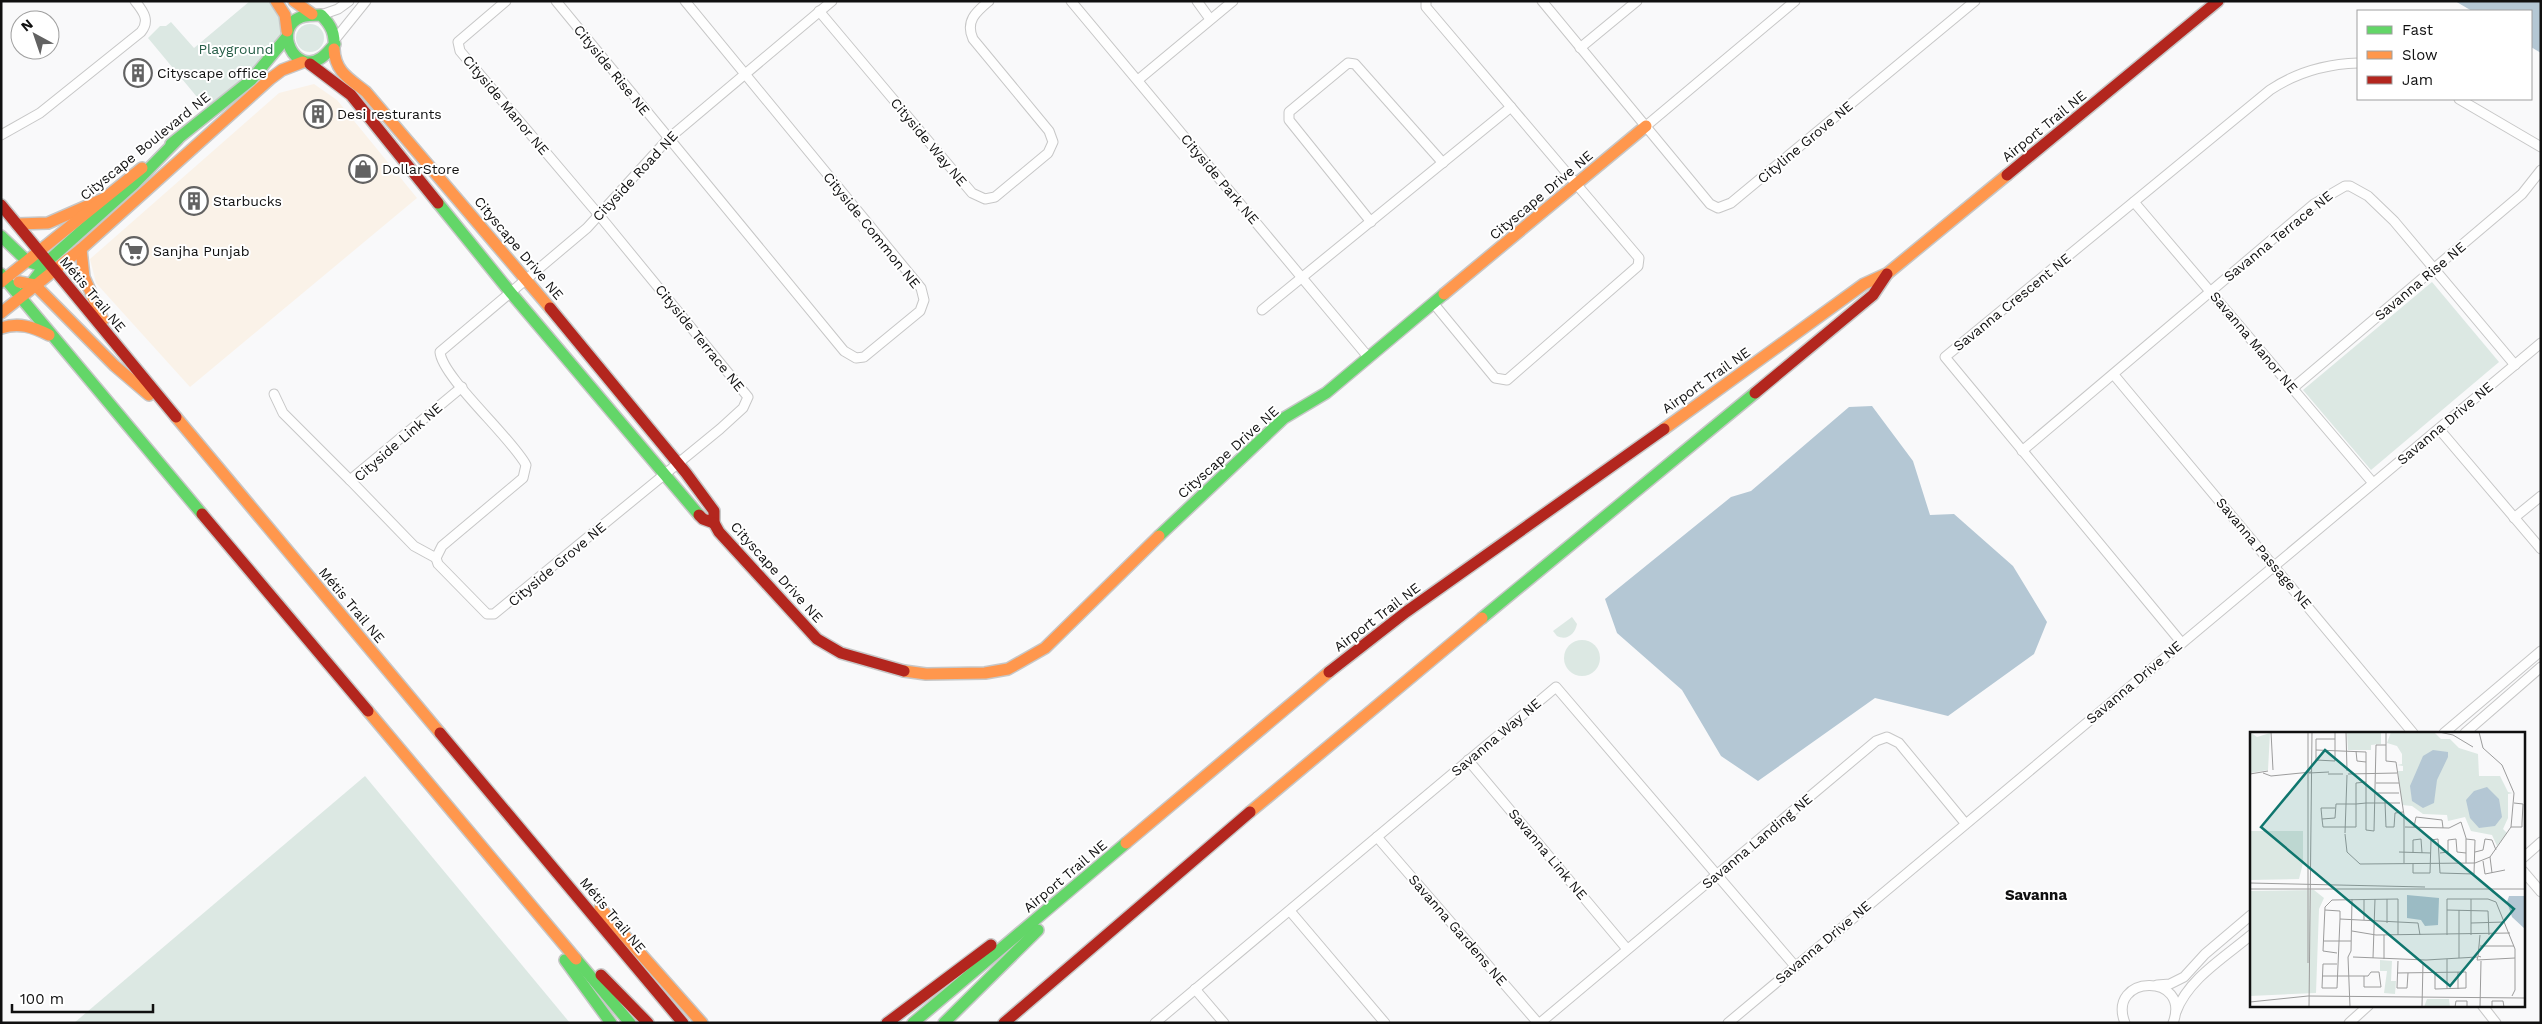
<svg xmlns="http://www.w3.org/2000/svg" width="2542" height="1024" viewBox="0 0 2542 1024" font-family="'Work Sans',sans-serif">
  <rect width="100%" height="100%" fill="#f9f9fa"/>
  <polygon fill="#faf2e8" points="314,84 337,100 417,198 190,387 96,283 90,259 279,93"/>
  <g fill="#dce8e3">
    <path d="M250,1L272,2C278,12 283,19 282,31C279,53 225,92 208,106L202,103L148,38L160,26H166L171,22L194,48Z"/>
    <circle cx="310" cy="38" r="14"/>
    <polygon points="2432,282 2499,362 2371,470 2303,390"/>
    <path d="M1572,617L1577,624C1575,634 1567,641 1557,636L1553,631Z"/>
    <circle cx="1582" cy="658" r="18"/>
    <polygon points="365,776 570,1023 74,1023"/>
  </g>
  <g fill="#b4c7d4">
    <polygon points="2455,1 2541,1 2541,53 2531,47 2531,11 2472,11"/>
    <polygon points="1872,406 1913,461 1930,515 1954,514 2013,566 2047,622 2034,654 1948,716 1875,698 1758,781 1721,756 1682,690 1617,633 1605,599 1731,497 1751,491 1849,407"/>
  </g>
  <g fill="none" stroke-linecap="round" stroke-linejoin="round">
    <defs>
      <g id="street">
        <path d="M506,1L458,42L460,51L599,215L748,397L743,408L720,429L494,614H487L438,564L436,558L442,546L523,478L526,465C511,437 442,377 440,352L587,228L668,139L832,1"/>
        <polyline points="556,1 844,351 856,358 864,357 920,311 924,300 921,288 685,1"/>
        <polyline points="1071,1 1369,358"/>
        <polyline points="1197,1 1210,19"/>
        <polyline points="1426,1 1426,7 1639,258 1638,266 1507,380 1495,378 1434,304"/>
        <polyline points="1542,1 1710,204 1718,208 1731,203 1975,1"/>
        <path d="M819,11L972,193L985,199L995,197L1048,153L1053,142L1049,131L973,39C965,21 976,12 989,1"/>
        <polyline points="321,15 338,9 349,1"/>
        <polyline points="337,37 366,1"/>
        <polyline points="1580,48 1637,1"/>
        <polyline points="1138,80 1233,1"/>
        <polyline points="2459,99 2541,147"/>
        <polyline points="1646,126 1795,1"/>
        <path d="M1,135L40,113L141,32C150,21 144,12 135,1"/>
        <polyline points="2134,202 2373,483"/>
        <polyline points="1371,222 1289,120 1289,112 1348,63 1355,64 1443,163"/>
        <polyline points="1262,310 1511,107"/>
        <polyline points="2114,375 2413,733"/>
        <polyline points="2293,388 2522,194 2541,170"/>
        <polyline points="274,394 283,413 350,480"/>
        <polyline points="2439,429 2541,549"/>
        <polyline points="2022,451 2314,204 2345,186 2350,186 2368,196 2394,221 2515,365"/>
        <polyline points="2514,518 2541,496"/>
        <polyline points="436,558 414,546 350,480 462,387"/>
        <path d="M2181,642L1945,357L2270,90C2297,72 2326,64 2358,63"/>
        <polyline points="2444,733 2541,651"/>
        <polyline points="2465,733 2541,667"/>
        <polyline points="1468,760 1627,949"/>
        <polyline points="1377,837 1538,1023"/>
        <polyline points="2523,858 2541,842"/>
        <polyline points="2523,871 2541,892"/>
        <polyline points="1290,911 1385,1023"/>
        <polyline points="2157,985 2170,984 2184,977 2205,954 2251,915"/>
        <polyline points="1195,989 1224,1023"/>
        <polyline points="2482,1005 2496,1023"/>
        <path d="M2176,1012C2188,979 2225,957 2251,935"/>
        <polyline points="1155,1023 1556,687 1795,966"/>
        <polyline points="1540,1023 1876,741 1887,737 1899,743 1965,823"/>
        <polyline points="1728,1023 2541,343"/>
        <path d="M2125,1023C2106,974 2192,972 2173,1023"/>
        <polyline points="2349,1023 2369,1005"/>
      </g>
      <g id="fast">
        <path d="M334,49C335,34 332,26 321,15C315,15 307,15 301,17C272,28 295,76 321,58C326,55 331,48 335,44"/>
        <polyline points="171,144 251,80 286,38"/>
        <polyline points="438,203 511,293 699,515"/>
        <polyline points="1,236 27,261 50,269"/>
        <polyline points="1,274 202,514"/>
        <polyline points="21,297 49,260 134,184 178,139"/>
        <polyline points="1159,536 1284,418 1326,393 1444,294"/>
        <polyline points="1482,618 1755,393"/>
        <polyline points="576,959 630,1023"/>
        <polyline points="565,960 611,1023"/>
        <polyline points="913,1023 1126,843"/>
        <polyline points="944,1023 1038,930"/>
      </g>
      <g id="slow">
        <polyline points="276,1 285,15 287,31"/>
        <polyline points="294,1 312,14"/>
        <path d="M334,49C335,72 350,79 366,92L550,308"/>
        <polyline points="17,224 48,223 103,199"/>
        <polyline points="81,249 84,277 103,320"/>
        <polyline points="1,282 142,168"/>
        <polyline points="19,282 35,285 115,366 149,395"/>
        <polyline points="1444,294 1646,126"/>
        <polyline points="1,313 81,249 270,79 282,70 303,62"/>
        <path d="M1,328C19,322 33,327 49,335"/>
        <polyline points="176,417 440,733"/>
        <polyline points="1664,429 1864,284 1888,273 2007,175"/>
        <polyline points="904,671 926,674 985,673 1008,669 1045,648 1159,536"/>
        <polyline points="368,711 576,959"/>
        <polyline points="1250,812 1482,618"/>
        <polyline points="1126,843 1329,672"/>
        <polyline points="600,908 702,1023"/>
      </g>
      <g id="jam">
        <polyline points="310,64 351,95 438,203"/>
        <polyline points="2007,175 2218,1"/>
        <polyline points="1,205 176,417"/>
        <polyline points="550,308 686,473 714,511 714,523 703,519 699,515"/>
        <polyline points="1755,393 1873,295 1887,274"/>
        <polyline points="202,514 368,711"/>
        <polyline points="714,523 719,532 817,639 841,653 904,671"/>
        <polyline points="1329,672 1406,612 1664,429"/>
        <polyline points="440,733 683,1023"/>
        <polyline points="601,975 648,1023"/>
        <polyline points="887,1023 991,945"/>
        <polyline points="1004,1023 1250,812"/>
      </g>
    </defs>
    <use href="#street" stroke="#c7c7c7" stroke-width="11"/>
    <use href="#fast" stroke="#c7c7c7" stroke-width="14"/>
    <use href="#slow" stroke="#c7c7c7" stroke-width="14"/>
    <use href="#jam" stroke="#c7c7c7" stroke-width="14"/>
    <use href="#street" stroke="#fefefe" stroke-width="9"/>
    <use href="#fast" stroke="#63d668" stroke-width="11"/>
    <use href="#slow" stroke="#ff974d" stroke-width="11"/>
    <use href="#jam" stroke="#b3261e" stroke-width="11"/>
  </g>
  <defs>
    <symbol id="building-ring" viewBox="-11 -11 22 22"><circle r="9.5" fill="#fff" stroke="#626262" stroke-width="1.5"/><path d="M-4-6H4V6H1V3H-1V6H-4ZM-2.5-4.3h1.7v1.8h-1.7ZM.8-4.3h1.7v1.8H.8ZM-2.5-1h1.7V.8h-1.7ZM.8-1h1.7V.8H.8Z" fill="#626262"/></symbol>
    <symbol id="shop-ring" viewBox="-11 -11 22 22"><circle r="9.5" fill="#fff" stroke="#626262" stroke-width="1.5"/><path d="M-5-2.5h2.3a2.7 3.5 0 0 1 5.4 0H5L5.5 6h-11ZM-1.5-2.5h3a1.5 2.3 0 0 0-3 0Z" fill="#626262"/></symbol>
    <symbol id="supermarket-ring" viewBox="-11 -11 22 22"><circle r="9.5" fill="#fff" stroke="#626262" stroke-width="1.5"/><path d="M-6-5.5h2.5l.6 2H6L4.5 2H-2.5L-4.4-4H-6ZM-1.5 3.2a1.3 1.3 0 1 0 .1 0ZM3 3.2a1.3 1.3 0 1 0 .1 0Z" fill="#626262"/></symbol>
  </defs>
  <g fill-rule="evenodd">
    <use href="#building-ring" x="122" y="57" width="32" height="32"/>
    <use href="#building-ring" x="302" y="98" width="32" height="32"/>
    <use href="#shop-ring" x="347" y="153" width="32" height="32"/>
    <use href="#building-ring" x="178" y="185" width="32" height="32"/>
    <use href="#supermarket-ring" x="118" y="235" width="32" height="32"/>
  </g>
  <g text-anchor="middle" dominant-baseline="central" stroke-width="4" stroke-linejoin="round" paint-order="stroke">
    <g font-size="14" fill="#255d47" stroke="#fff">
      <text x="236" y="49">Playground</text>
    </g>
    <g font-size="14" fill="#101010" stroke="#fff">
      <text transform="translate(612 70) rotate(51)">Cityside Rise NE</text>
      <text transform="translate(506 105) rotate(50)">Cityside Manor NE</text>
      <text transform="translate(2044 126) rotate(-39)">Airport Trail NE</text>
      <text transform="translate(929 142) rotate(50)">Cityside Way NE</text>
      <text transform="translate(1805 142) rotate(-40)">Cityline Grove NE</text>
      <text transform="translate(145 146) rotate(-39)">Cityscape Boulevard NE</text>
      <text transform="translate(635 176) rotate(-47)">Cityside Road NE</text>
      <text transform="translate(1220 179) rotate(50)">Cityside Park NE</text>
      <text transform="translate(1541 195) rotate(-40)">Cityscape Drive NE</text>
      <text transform="translate(872 230) rotate(51)">Cityside Common NE</text>
      <text transform="translate(2278 236) rotate(-39)">Savanna Terrace NE</text>
      <text transform="translate(519 248) rotate(50)">Cityscape Drive NE</text>
      <text transform="translate(2420 281) rotate(-40)">Savanna Rise NE</text>
      <text transform="translate(93 294) rotate(50)">Métis Trail NE</text>
      <text transform="translate(2012 302) rotate(-39)">Savanna Crescent NE</text>
      <text transform="translate(700 338) rotate(51)">Cityside Terrace NE</text>
      <text transform="translate(2254 342) rotate(50)">Savanna Manor NE</text>
      <text transform="translate(1706 380) rotate(-35)">Airport Trail NE</text>
      <text transform="translate(2445 423) rotate(-40)">Savanna Drive NE</text>
      <text transform="translate(398 442) rotate(-41)">Cityside Link NE</text>
      <text transform="translate(1228 452) rotate(-42)">Cityscape Drive NE</text>
      <text transform="translate(2264 553) rotate(50)">Savanna Passage NE</text>
      <text transform="translate(557 564) rotate(-40)">Cityside Grove NE</text>
      <text transform="translate(777 572) rotate(48)">Cityscape Drive NE</text>
      <text transform="translate(352 605) rotate(50)">Métis Trail NE</text>
      <text transform="translate(1377 617) rotate(-37)">Airport Trail NE</text>
      <text transform="translate(2134 682) rotate(-40)">Savanna Drive NE</text>
      <text transform="translate(1496 737) rotate(-40)">Savanna Way NE</text>
      <text transform="translate(1757 841) rotate(-40)">Savanna Landing NE</text>
      <text transform="translate(1548 854) rotate(50)">Savanna Link NE</text>
      <text transform="translate(1065 876) rotate(-40)">Airport Trail NE</text>
      <text transform="translate(613 915) rotate(50)">Métis Trail NE</text>
      <text transform="translate(1458 930) rotate(49)">Savanna Gardens NE</text>
      <text transform="translate(1823 942) rotate(-40)">Savanna Drive NE</text>
    </g>
    <g font-size="14" fill="#101010" stroke="#fff" text-anchor="start">
      <text x="157" y="73">Cityscape office</text>
      <text x="337" y="114">Desi resturants</text>
      <text x="382" y="169">DollarStore</text>
      <text x="213" y="201">Starbucks</text>
      <text x="153" y="251">Sanjha Punjab</text>
    </g>
    <g font-size="15" font-weight="bold" fill="#101010" stroke="#fff">
      <text x="2036" y="895">Savanna</text>
    </g>
  </g>
  <g transform="translate(2250 732)">
    <rect width="275" height="275" fill="#f9f9fa"/>
    <path d="M0,0L7,5L20,1L18,38L0,41ZM97,0H131V12L121,13V18H98ZM141,0H184L191,7H200L209,16L228,22L229,44H250L258,60L263,61L258,62V86L253,97L257,101L247,114L242,103L221,99L215,85L198,89L197,83L173,82L162,74L152,73L148,39H153V34L147,33L152,32V22L147,14L137,11ZM0,99H53V131L49,147L0,148ZM64,158L74,166L69,177L66,261L0,264V159ZM130,228L142,229L141,249H146L145,262L134,261L137,239H130ZM177,267H199L200,275H174Z" fill="#dce8e3"/>
    <path d="M183,18L198,20V25L187,48L184,71L173,76L162,69L160,54L173,24ZM237,55L249,67L252,85L245,94L229,96L220,86L216,68L224,59ZM157,163L189,166L188,193L175,194L171,188L157,186ZM259,164H275V197L262,185L257,170Z" fill="#b4c7d4"/>
    <path fill="none" stroke="#9c9c9c" stroke-width="1" d="M21,0L23,38M85,0V29L66,28V7H85M96,0L97,39M136,0V29L146,30L154,83V131M189,0L203,3L223,15M66,18L116,20V98L124,99L126,13H136M106,19L107,29L116,30M13,41L21,44L41,42M59,41L79,40M0,42L18,39M41,42L61,40M78,42H93M98,42L147,41M116,50L106,51V95H73L72,87L85,86L86,72H106L116,71H150M126,51H149M126,61H149M135,70L136,95H144L145,81L153,80M72,87L71,76H85M155,95L199,96L211,90L216,106V131M164,95L166,85L192,88L193,96M261,95H272V91L273,72L264,71M95,101L97,43M95,102L97,120L110,132L225,131L240,125L261,95L264,61L252,33L233,16L229,0M149,120L181,121M225,120L233,118L235,107L242,108L246,118M163,121V108L171,107L172,121M190,121L198,120V108L206,107L207,120L216,121M240,125L242,141M233,129L235,142L255,138M163,131V141H180L181,108L188,107L190,141L224,142L225,108L216,107M0,151L175,155M0,157H275M114,167V188M137,167V191M221,167V203M75,178L90,179V187L87,256H72L73,232H87M197,178L238,179L239,203M90,187L168,191L170,203M221,191L255,190M102,199L126,203L260,201M134,203V227M197,203V167H238L246,170L265,217V258L262,264M74,209H101M230,214H264M87,221L73,219L75,175L82,168L148,167V203M228,224L230,203M103,225L176,228L227,225M231,225L228,224L227,228L265,226M123,226L125,167M209,226V178M148,229L147,256H157L158,241M58,231V0M208,240V257M147,241L216,240V256L185,257V241M72,244H118L121,240H129L131,255H114V244M197,257V227M0,270L58,264L275,266M59,275L62,0M100,275L98,225L101,219L102,167M172,275L173,231M205,275L206,269H217V275M230,275L231,229M242,275V269H253L254,275"/>
    <path fill="#0f766e" fill-opacity="0.15" stroke="#0f766e" stroke-width="2.5" d="M75,18L264,177L200,254L11,95Z"/>
    <rect width="275" height="275" fill="none" stroke="#101010" stroke-width="2.5"/>
  </g>
  <rect width="2542" height="1024" fill="none" stroke="#101010" stroke-width="5"/>
  <rect x="2357" y="10" width="175" height="90" fill="#ffffff" stroke="#9f9f9f"/>
  <rect x="2367" y="26" width="25" height="8" fill="#63d668" stroke="#9f9f9f"/>
  <text x="2402" y="35" font-size="15" fill="#101010">Fast</text>
  <rect x="2367" y="51" width="25" height="8" fill="#ff974d" stroke="#9f9f9f"/>
  <text x="2402" y="60" font-size="15" fill="#101010">Slow</text>
  <rect x="2367" y="76" width="25" height="8" fill="#b3261e" stroke="#9f9f9f"/>
  <text x="2402" y="85" font-size="15" fill="#101010">Jam</text>
  <g transform="translate(35 35) rotate(320)"><circle r="24" fill="#ffffff" stroke="#9f9f9f"/>
  <path d="M0-4L9 19L0 12L-9 19Z" fill="#626262"/>
  <text y="-8" font-size="14" font-weight="bold" text-anchor="middle" fill="#101010">N</text>
  </g>
  <path d="M12 1004v8h141v-8" fill="none" stroke="#101010" stroke-width="2.5"/>
  <text x="20" y="1004" font-size="15" fill="#101010" stroke="#ffffff" stroke-width="4" paint-order="stroke">100 m</text>
</svg>
